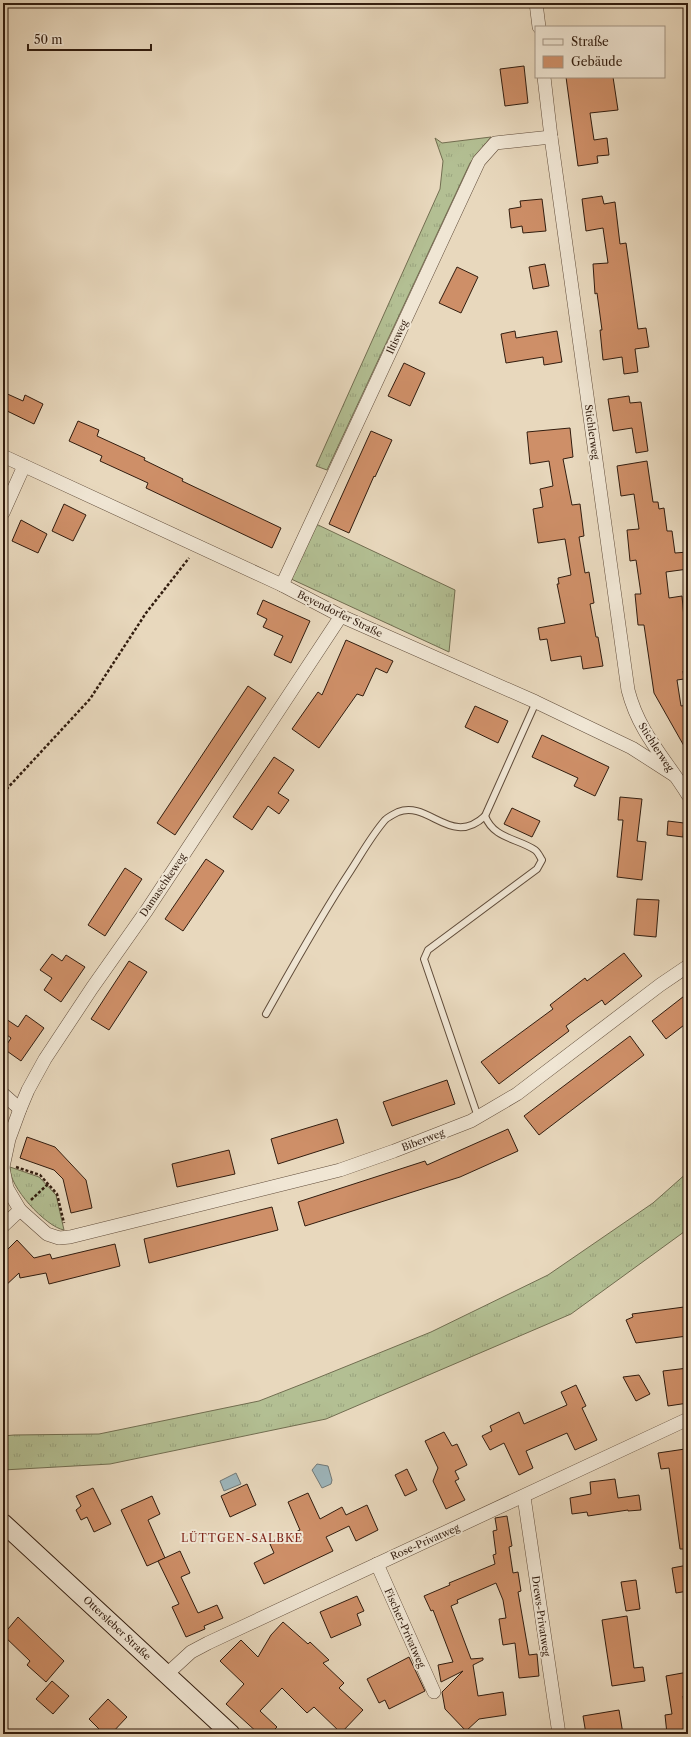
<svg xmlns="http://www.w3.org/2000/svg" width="691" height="1737" viewBox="0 0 691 1737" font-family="'Libre Caslon Text',serif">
  <defs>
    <pattern id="grass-tufts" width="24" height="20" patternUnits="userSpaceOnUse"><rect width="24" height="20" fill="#b3bf93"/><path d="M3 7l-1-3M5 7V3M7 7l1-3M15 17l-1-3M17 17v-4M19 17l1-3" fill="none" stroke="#9aa47e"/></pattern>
  </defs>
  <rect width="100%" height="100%" fill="#e8d8bd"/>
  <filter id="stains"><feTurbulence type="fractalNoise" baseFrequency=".005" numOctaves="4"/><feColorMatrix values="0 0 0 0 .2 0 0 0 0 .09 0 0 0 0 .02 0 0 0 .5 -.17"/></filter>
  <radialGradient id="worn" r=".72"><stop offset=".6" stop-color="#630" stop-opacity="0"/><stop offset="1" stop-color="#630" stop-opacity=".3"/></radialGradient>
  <g fill="url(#grass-tufts)" stroke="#726e51">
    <polygon points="491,137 470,163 327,470 316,466 440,189 443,161 435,138 442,143"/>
    <polygon points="316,524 455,590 449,652 289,578"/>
    <path d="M10,1167L39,1177L56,1195L64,1230C46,1227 8,1186 10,1167Z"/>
    <polygon points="688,1172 688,1229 571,1314 326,1419 110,1464 3,1470 3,1436 14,1435 99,1434 259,1401 310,1381 431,1332 548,1275 653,1203"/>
  </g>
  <g fill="#9db6bc" stroke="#727977">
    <polygon points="317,1464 328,1466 332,1480 331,1484 322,1488 312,1470"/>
    <polygon points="236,1473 241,1484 224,1491 220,1481"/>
  </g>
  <g fill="#ce8f68" stroke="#321d0f">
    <polygon points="524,66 528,103 505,106 500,69"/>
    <polygon points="566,77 613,77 618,110 590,113 594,140 607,138 609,155 597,156 598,163 578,166"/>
    <polygon points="602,196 604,204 615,202 620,244 626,243 638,329 646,328 649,347 635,349 638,372 624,374 622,357 603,360 600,330 602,330 597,293 595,294 593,264 608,263 603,228 586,231 582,199"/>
    <polygon points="542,199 546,231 523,233 522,226 511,228 509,209 521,207 520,201"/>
    <polygon points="545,264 549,286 533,289 529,267"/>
    <polygon points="457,267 478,277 461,313 439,303"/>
    <polygon points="515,331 516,338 557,331 562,362 544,365 543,357 506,363 501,334"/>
    <polygon points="404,363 425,373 410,406 388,396"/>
    <polygon points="3,392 23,401 25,395 43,404 34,424 3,409"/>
    <polygon points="629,396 630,403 641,402 648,451 636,453 632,428 613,431 608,399"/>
    <polygon points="78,421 99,430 97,436 145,458 144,460 183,479 182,481 281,528 272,548 146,488 148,483 100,461 102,456 69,441"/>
    <polygon points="570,428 573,457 563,459 572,505 580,504 584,536 579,537 585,573 589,572 594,603 590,604 596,637 598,637 603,666 583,669 581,656 551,661 547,639 540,640 538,628 565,623 557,584 559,584 558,578 571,575 565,539 538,543 533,509 543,507 540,489 553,486 549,461 530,464 527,432"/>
    <polygon points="371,431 392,440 375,477 374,476 349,533 329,524"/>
    <polygon points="647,461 653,502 658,502 659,509 664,508 667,531 672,531 675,553 688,552 688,569 666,572 669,598 682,596 684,618 688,617 688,670 683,671 684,679 677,680 681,706 688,705 688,753 654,693 644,625 638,625 635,594 641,594 636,560 630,561 627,530 639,529 634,494 621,496 617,466"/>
    <polygon points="64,504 86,515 73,541 52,531"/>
    <polygon points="21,520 47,534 38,553 12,541"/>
    <polygon points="263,600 310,621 291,663 274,655 283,636 263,627 267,619 257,614"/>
    <polygon points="346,640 393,661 387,673 376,668 363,696 357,694 319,748 292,729 318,692 322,695"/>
    <polygon points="248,686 266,698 175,835 157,823"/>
    <polygon points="475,706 508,721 498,743 465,727"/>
    <polygon points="542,735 609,767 595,796 574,786 578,778 532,757"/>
    <polygon points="274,757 294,770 278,793 289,800 279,814 268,806 252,830 233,817"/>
    <polygon points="620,797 642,799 637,841 646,842 642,880 617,877 623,820 618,820"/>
    <polygon points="512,808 540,821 532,837 504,824"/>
    <polygon points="668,821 684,823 683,837 667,835"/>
    <polygon points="206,859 224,871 183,931 165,919"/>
    <polygon points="125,868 142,879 105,936 88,925"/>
    <polygon points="637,899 659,900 656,937 634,935"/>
    <polygon points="624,953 642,976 605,1005 602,1000 578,1017 566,1026 569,1031 499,1084 481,1062 553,1009 550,1005 585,978 587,981"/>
    <polygon points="52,954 62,961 66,955 85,967 61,1002 44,990 52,978 40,970"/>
    <polygon points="129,961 147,972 109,1030 91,1019"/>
    <polygon points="688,993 688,1022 666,1039 652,1021"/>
    <polygon points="26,1015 44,1028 21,1061 4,1049 11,1038 3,1032 3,1017 18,1027"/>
    <polygon points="630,1036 644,1055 539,1135 524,1116"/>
    <polygon points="447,1080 455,1104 392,1126 383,1102"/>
    <polygon points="337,1119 344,1143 278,1164 271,1139"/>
    <polygon points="508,1129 518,1151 460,1177 305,1226 298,1202 425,1161 427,1165"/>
    <polygon points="27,1137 55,1147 86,1180 92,1208 71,1213 63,1179 54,1170 20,1158"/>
    <polygon points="229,1150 235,1174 177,1187 172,1164"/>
    <polygon points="272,1207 278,1230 149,1263 144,1239"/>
    <polygon points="17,1240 34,1258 50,1254 52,1259 115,1244 120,1266 49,1284 46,1273 20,1278 19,1273 3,1288 3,1254"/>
    <polygon points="684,1307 687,1336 636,1343 626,1320 633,1317 632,1314"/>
    <polygon points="688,1368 688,1403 668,1406 663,1371"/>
    <polygon points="639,1375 650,1394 636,1401 623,1377"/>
    <polygon points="576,1385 586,1406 582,1408 597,1440 575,1450 567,1433 526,1451 533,1468 519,1475 504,1443 490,1450 482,1436 492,1431 490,1426 519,1412 524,1424 567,1405 561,1392"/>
    <polygon points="444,1432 452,1446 457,1444 467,1465 455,1471 459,1479 455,1481 465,1500 446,1509 433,1481 438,1468 425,1441"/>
    <polygon points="685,1449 688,1467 688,1549 680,1549 669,1468 661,1469 658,1453"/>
    <polygon points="407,1469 417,1490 405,1496 395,1475"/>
    <polygon points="615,1479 618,1498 639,1495 641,1510 628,1511 628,1510 588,1516 587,1512 572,1514 570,1498 591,1494 590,1482"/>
    <polygon points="247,1484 256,1505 230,1517 221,1496"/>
    <polygon points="93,1488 111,1524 94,1532 87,1517 81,1520 76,1510 81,1506 76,1496"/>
    <polygon points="308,1493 320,1519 342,1507 346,1515 367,1505 378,1530 356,1541 349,1526 326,1537 333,1551 264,1584 254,1563 274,1553 270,1544 300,1530 288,1502"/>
    <polygon points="152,1496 160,1514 148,1520 165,1558 147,1566 121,1510"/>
    <polygon points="507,1516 512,1546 509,1547 513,1573 518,1572 521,1591 518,1592 529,1655 537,1654 539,1676 519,1678 515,1643 503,1645 499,1619 506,1618 503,1600 496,1583 457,1600 458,1603 451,1606 471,1659 483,1658 483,1660 473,1665 478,1696 503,1692 506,1715 479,1719 466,1731 445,1709 442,1692 463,1671 441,1682 438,1665 453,1662 433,1610 431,1611 424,1596 450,1585 449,1583 495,1564 493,1555 496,1554 493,1531 497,1530 495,1518"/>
    <polygon points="180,1551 190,1573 181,1577 198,1613 217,1605 223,1618 204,1626 205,1629 186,1637 172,1607 179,1604 158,1561"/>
    <polygon points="688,1565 688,1591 676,1593 672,1568"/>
    <polygon points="636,1580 640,1609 626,1611 621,1582"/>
    <polygon points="357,1596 364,1611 357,1614 361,1625 331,1638 320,1612"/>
    <polygon points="627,1616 634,1668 643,1667 645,1681 612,1686 602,1620"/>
    <polygon points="18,1617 64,1661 46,1682 27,1665 30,1661 3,1635"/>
    <polygon points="283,1622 308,1644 310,1642 329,1660 323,1663 344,1683 339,1688 363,1710 341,1733 314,1707 307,1713 282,1688 260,1711 277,1727 270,1734 259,1734 226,1704 244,1684 220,1661 241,1640 258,1657 271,1635"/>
    <polygon points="409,1657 425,1691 389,1709 385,1700 379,1703 367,1679"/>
    <polygon points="688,1672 688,1695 683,1696 688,1734 667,1734 665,1715 672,1714 666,1676"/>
    <polygon points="52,1681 69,1696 53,1714 36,1699"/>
    <polygon points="108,1699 127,1717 111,1734 104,1734 89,1719"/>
    <polygon points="619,1710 623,1734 586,1734 583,1716"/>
  </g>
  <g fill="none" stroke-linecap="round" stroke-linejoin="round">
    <defs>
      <g id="service">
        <path d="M266,1014C293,966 320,917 351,870C362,853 372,835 385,820C388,817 394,814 398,812C429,800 451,848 485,816L536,702"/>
        <path d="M478,1117L424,959L428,950L537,869L542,860C540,857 538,852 535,850C517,838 494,839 485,816"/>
      </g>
      <g id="minor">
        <polyline points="536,3 539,27"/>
        <path d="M544,77L551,137L628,690C639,733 665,758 688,795"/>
        <polyline points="3,456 282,585 341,616 536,702 632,748 674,775"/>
        <polyline points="3,513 24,466"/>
        <polyline points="282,585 479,161 495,143 551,137"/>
        <polyline points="3,1094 20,1109"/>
        <polyline points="3,1167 9,1139 20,1109 28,1090 45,1059 92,988 147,910 341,616"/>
        <polyline points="3,1168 7,1188 20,1210 47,1234 59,1238 70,1237 340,1170 394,1151 471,1121 517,1094 660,985 688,966"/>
        <polyline points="3,1226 20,1210"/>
        <polyline points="524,1497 559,1734"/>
        <polyline points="377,1564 434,1692"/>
        <polyline points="167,1674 191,1652 208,1643 688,1419"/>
      </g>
      <polyline id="secondary" points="3,1523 231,1734"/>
    </defs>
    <use href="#service" stroke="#604c3a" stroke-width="8"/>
    <use href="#minor" stroke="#604c3a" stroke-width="14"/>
    <use href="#secondary" stroke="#321d0f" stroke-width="20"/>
    <g stroke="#321d0f" stroke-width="2.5" stroke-dasharray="3 2" stroke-linecap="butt">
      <polyline points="3,793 90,699 146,613 189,558"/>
      <polyline points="16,1167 40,1175 57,1194 64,1223"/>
      <polyline points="31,1200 48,1184"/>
    </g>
    <use href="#service" stroke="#f0e6d4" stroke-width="6"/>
    <use href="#minor" stroke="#f0e6d4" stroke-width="13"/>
    <use href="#secondary" stroke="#f0e6d4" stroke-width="18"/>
  </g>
  <g text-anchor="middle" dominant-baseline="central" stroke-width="4" stroke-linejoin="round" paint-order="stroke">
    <g font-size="10" fill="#321d0f" stroke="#f0e6d4">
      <text transform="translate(397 337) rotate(-65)">Iltisweg</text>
      <text transform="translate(592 432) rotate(82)">Stichlerweg</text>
      <text transform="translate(340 614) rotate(26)">Beyendorfer Straße</text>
      <text transform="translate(656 747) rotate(57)">Stichlerweg</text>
      <text transform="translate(163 885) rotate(-56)">Damaschkeweg</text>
      <text transform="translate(423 1140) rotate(-21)">Biberweg</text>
      <text transform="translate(425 1542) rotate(-24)">Rose-Privatweg</text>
      <text transform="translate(541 1616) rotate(82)">Drews-Privatweg</text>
      <text transform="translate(117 1628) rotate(43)">Ottersleber Straße</text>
      <text transform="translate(405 1628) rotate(66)">Fischer-Privatweg</text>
    </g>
    <g font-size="11" letter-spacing="1" fill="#7a1f14" stroke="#f0e6d4">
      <text x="242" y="1538">LÜTTGEN-SALBKE</text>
    </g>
  </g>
  <rect width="691" height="1737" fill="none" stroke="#e8d8bd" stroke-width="16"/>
  <rect x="4" y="4" width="683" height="1729" fill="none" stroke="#321d0f" stroke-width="2"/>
  <rect x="8" y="8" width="675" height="1721" fill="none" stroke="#321d0f"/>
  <rect x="535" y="26" width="130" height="52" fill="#f0e6d4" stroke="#a49685"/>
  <rect x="543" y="39" width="20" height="6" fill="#f0e6d4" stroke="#a49685"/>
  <text x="571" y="46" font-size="12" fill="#321d0f">Straße</text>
  <rect x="543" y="56" width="20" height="12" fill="#ce8f68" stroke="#a49685"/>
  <text x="571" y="66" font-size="12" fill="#321d0f">Gebäude</text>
  <path d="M28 44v6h123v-6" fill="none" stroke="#321d0f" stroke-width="2"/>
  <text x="34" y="44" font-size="12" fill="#321d0f" stroke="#f0e6d4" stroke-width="3" paint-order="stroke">50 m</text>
  <rect width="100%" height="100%" filter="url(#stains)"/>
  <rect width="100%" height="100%" fill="url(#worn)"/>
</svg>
